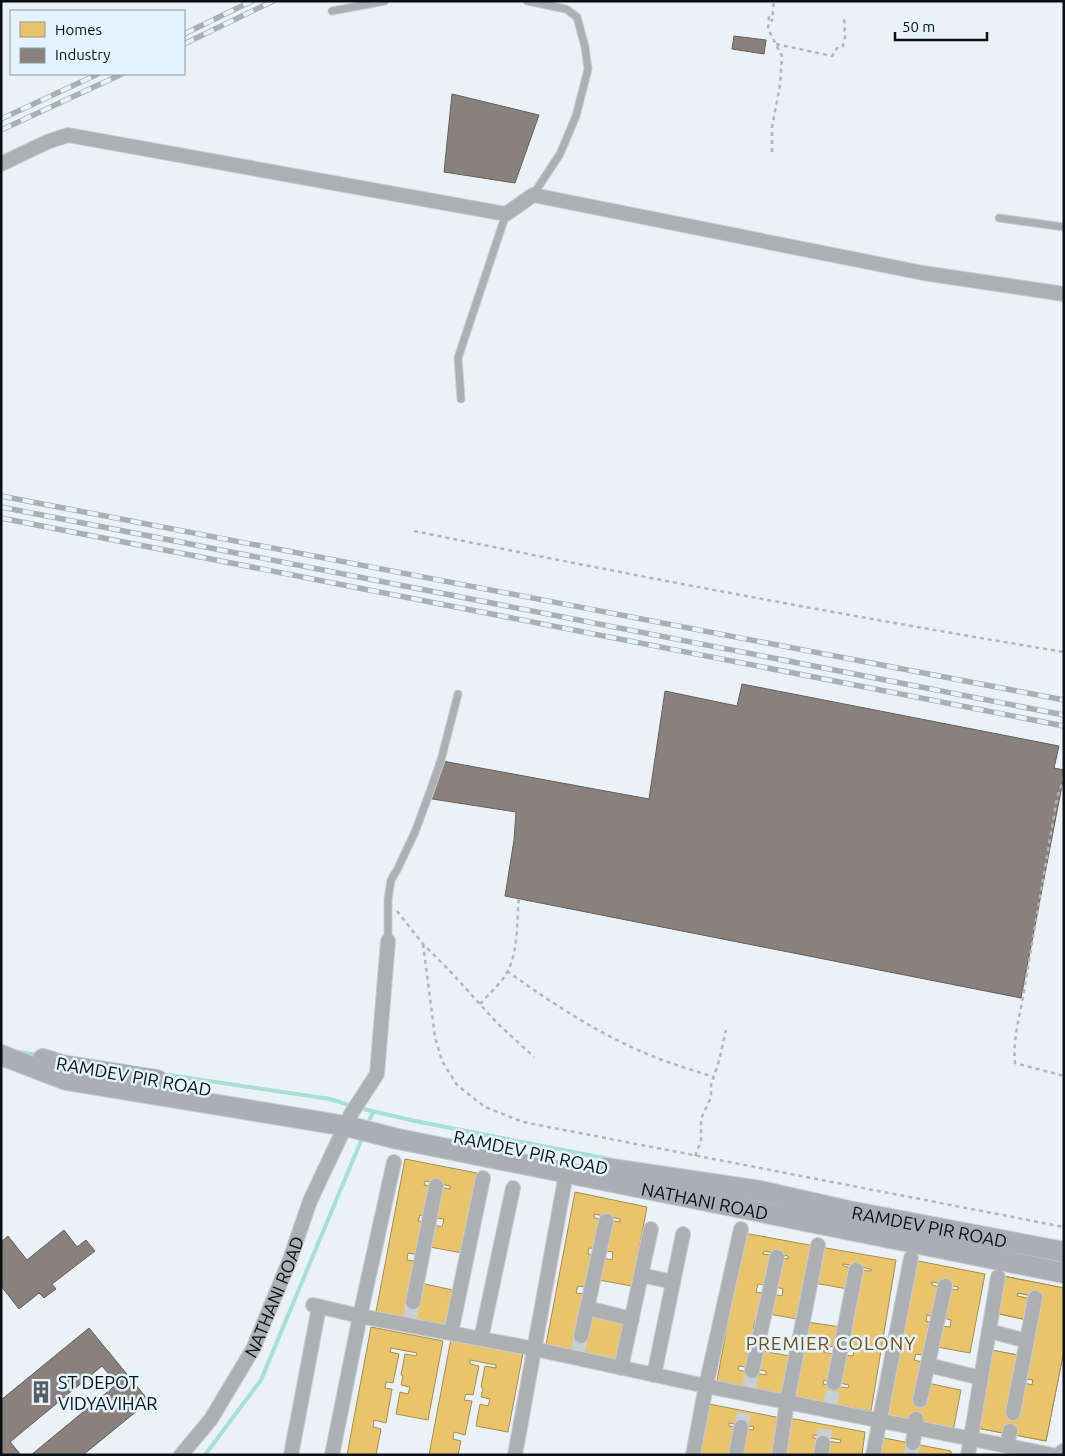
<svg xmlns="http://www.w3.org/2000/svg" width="1065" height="1456" viewBox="0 0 1065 1456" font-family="Ubuntu,sans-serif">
  <rect width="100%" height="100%" fill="#eaf2f7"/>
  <g fill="#e9c46a" stroke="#a68e50">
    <polygon points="405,1159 477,1173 462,1253 430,1247 434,1225 442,1227 444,1219 435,1218 439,1187 450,1189 450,1186 425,1181 424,1185 433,1186 427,1216 420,1215 418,1221 426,1222 419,1255 408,1253 407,1260 415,1261 420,1283 453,1290 445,1330 415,1325 416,1319 404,1316 403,1322 375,1317"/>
    <polygon points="575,1192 647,1207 632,1286 599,1280 604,1258 612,1260 613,1252 605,1251 609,1220 620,1222 620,1219 594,1214 594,1218 602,1219 597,1249 589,1248 588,1254 595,1255 589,1288 578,1286 576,1293 585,1294 589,1316 623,1323 615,1363 585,1358 586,1352 574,1349 572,1355 545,1350"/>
    <polygon points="744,1233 815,1246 802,1320 769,1314 773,1294 782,1296 783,1289 776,1287 778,1257 788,1259 788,1256 764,1251 763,1254 771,1255 765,1285 758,1284 756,1292 762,1293 757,1321 755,1320 753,1329 758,1330 751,1368 739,1366 738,1370 766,1375 766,1371 759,1370 763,1351 795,1357 788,1395 717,1381"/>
    <polygon points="820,1247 896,1260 871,1411 795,1398 807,1322 841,1327 838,1348 825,1345 824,1352 837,1355 832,1382 824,1380 823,1384 848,1388 849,1385 839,1383 844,1355 853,1356 854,1350 843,1349 860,1270 871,1271 871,1269 843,1264 843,1266 851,1268 848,1289 814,1283"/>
    <polygon points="913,1260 985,1274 970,1353 937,1347 942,1326 950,1327 951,1320 943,1318 947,1288 958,1290 958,1287 932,1282 932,1285 940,1287 935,1317 927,1315 926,1321 933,1323 927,1356 916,1354 914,1360 922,1362 927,1383 961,1390 953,1431 923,1425 924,1419 911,1417 910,1422 883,1417"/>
    <polygon points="1003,1276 1064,1288 1064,1350 1046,1441 1015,1435 1016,1431 1004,1429 1003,1433 977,1428 991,1350 1018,1355 1006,1414 1017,1416 1024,1383 1032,1385 1033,1380 1022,1378 1038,1297 1018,1293 1017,1296 1031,1299 1027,1320 995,1313"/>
    <polygon points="1003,1276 1064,1288 1064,1350 1046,1441 1015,1435 1016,1431 1004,1429 1003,1433 977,1428 991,1350 1018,1355 1006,1414 1017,1416 1024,1383 1032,1385 1033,1380 1022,1378 1038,1297 1018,1293 1017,1296 1031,1299 1027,1320 995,1313"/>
    <polygon points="371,1327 443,1341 428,1420 396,1414 400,1392 408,1394 410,1387 401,1385 403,1376 401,1375 405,1354 416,1356 417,1353 391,1348 390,1352 399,1354 393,1383 386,1382 385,1388 392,1389 386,1423 374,1420 373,1427 381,1429 376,1455 347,1455"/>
    <polygon points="451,1339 523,1353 508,1432 476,1426 480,1404 488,1406 490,1399 481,1397 483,1388 481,1387 485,1366 496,1368 496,1365 470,1360 470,1364 479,1366 473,1395 466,1394 464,1400 472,1401 465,1435 454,1432 453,1439 461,1441 458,1455 429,1455"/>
    <polygon points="709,1404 781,1418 774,1455 742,1455 743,1428 753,1430 754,1427 729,1423 729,1426 736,1427 731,1455 700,1455"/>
    <polygon points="789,1418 865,1432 862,1455 827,1455 829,1441 840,1443 841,1440 813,1435 813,1438 821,1439 819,1455 783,1455"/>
    <polygon points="879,1437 951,1451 951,1455 876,1455"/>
  </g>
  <g fill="#8a817c" stroke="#635f5d">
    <polygon points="734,36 766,40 764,54 732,49"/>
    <polygon points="452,94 539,115 515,183 444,172"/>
    <polygon points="742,684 1059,746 1054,768 1064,770 1064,775 1021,998 505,896 514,840 516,812 426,798 437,760 649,799 665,691 737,706"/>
    <polygon points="64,1230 77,1247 86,1240 95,1251 52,1284 56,1289 44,1298 39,1293 19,1309 1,1286 1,1242 8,1236 27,1260"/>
    <polygon points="89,1328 149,1401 83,1455 31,1455 117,1384 102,1366 10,1442 21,1455 1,1455 1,1400"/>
  </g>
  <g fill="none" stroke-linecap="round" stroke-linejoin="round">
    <g stroke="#a5e0d0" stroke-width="4">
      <polyline points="18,1052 38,1055"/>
      <polyline points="162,1074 330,1099 352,1106"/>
      <polyline points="359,1108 415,1121 609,1159"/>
      <polyline points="367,1125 373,1112"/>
      <polyline points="205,1455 261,1380 363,1136"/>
    </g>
    <g stroke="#c8d0d5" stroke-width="14" stroke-dasharray="14 7" stroke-linecap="butt">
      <polyline points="410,1319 413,1302"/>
      <polyline points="578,1352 581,1336"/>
      <polyline points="749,1389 752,1371"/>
      <polyline points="830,1405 834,1383"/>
      <polyline points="741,1427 745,1408"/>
      <polyline points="823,1443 826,1424"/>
      <polyline points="911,1455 913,1443"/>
    </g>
    <defs>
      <g id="lane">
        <polyline points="527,1 566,9 577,17 585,47 588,69 576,116 560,154 533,195"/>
        <polyline points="332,11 385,1"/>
        <polyline points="999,218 1064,227"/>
        <polyline points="461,399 458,358 506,214"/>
        <polyline points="388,941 388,899 391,880 397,870 415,832 428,797 441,760 458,694"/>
      </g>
      <g id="street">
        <polyline points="1,164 47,142 68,135 506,214 533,195 923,273 1064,294"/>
        <polyline points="641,1275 673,1282"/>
        <polyline points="413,1302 436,1186"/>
        <polyline points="313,1305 360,1316 535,1349 706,1386 1053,1455"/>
        <polyline points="587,1308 632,1319"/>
        <polyline points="989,1331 1027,1341"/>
        <polyline points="451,1333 483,1178"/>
        <polyline points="581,1336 606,1221"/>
        <polyline points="481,1339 513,1188"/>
        <polyline points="928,1365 981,1378"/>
        <polyline points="621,1368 651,1229"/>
        <polyline points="752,1371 777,1257"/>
        <polyline points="654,1375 683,1234"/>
        <polyline points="834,1383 856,1270"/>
        <polyline points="920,1400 945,1286"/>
        <polyline points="1013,1413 1035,1298"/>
        <polyline points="913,1443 916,1419"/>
        <polyline points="1007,1445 1010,1431"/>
        <path id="s1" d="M181,1455L211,1419L253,1349L289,1262L310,1201L351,1114L377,1074L388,941"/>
        <polyline points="291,1455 319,1307"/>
        <polyline points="332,1455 360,1316 394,1162"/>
        <polyline points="515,1455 564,1185"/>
        <polyline points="693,1455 706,1386 741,1229"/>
        <polyline points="736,1455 741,1427"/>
        <polyline points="779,1455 787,1402 818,1245"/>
        <polyline points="821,1455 823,1443"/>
        <polyline points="873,1455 911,1258"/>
        <polyline points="968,1455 998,1277"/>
      </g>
      <g id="secondary">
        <path id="s2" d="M1,1055L66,1080L346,1126L398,1139L1064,1273"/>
        <polyline points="43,1059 62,1065 157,1080"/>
        <path id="s3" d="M605,1168L760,1191L849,1211L1064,1252"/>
        <polyline points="1064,1455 1064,1454"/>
      </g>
    </defs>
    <use href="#lane" stroke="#c7cdd2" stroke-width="9"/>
    <use href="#street" stroke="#c7cdd2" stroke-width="16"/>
    <use href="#secondary" stroke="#c7cdd2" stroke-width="22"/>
    <g stroke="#b2b6b8" stroke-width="2.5" stroke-dasharray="4 4" stroke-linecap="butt">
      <polyline points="776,44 832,56 838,47 843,46 845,37 844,16"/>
      <polyline points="772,152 772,127 780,85 782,56 768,29 769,16 772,21 774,1"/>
      <path d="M414,531C630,575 846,616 1064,652"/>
      <path d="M1064,777L1057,798L1022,1002C1018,1023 1013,1041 1015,1063L1064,1076"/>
      <polyline points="397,911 423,944 449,970 497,1023 534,1057"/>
      <polyline points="423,944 435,1037 442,1061 457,1085 485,1107 523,1122 1064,1227"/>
      <path d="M507,971C553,1004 600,1035 652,1056C672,1064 693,1070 713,1077"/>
      <path d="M480,1004C487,996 495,989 501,981C520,959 516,924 519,897"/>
      <polyline points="695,1156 701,1141 701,1119 711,1097 711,1085 719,1061 726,1030"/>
    </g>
    <use href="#lane" stroke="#adb0b3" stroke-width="7"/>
    <use href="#street" stroke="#adb0b3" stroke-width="14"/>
    <use href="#secondary" stroke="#abafb3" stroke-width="20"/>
    <defs>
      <g id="rail">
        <polyline points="184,34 252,1"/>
        <polyline points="184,44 273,1"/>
        <polyline points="1,119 98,74"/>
        <polyline points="1,130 122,74"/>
        <polyline points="1,496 1064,700"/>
        <polyline points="1,507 1064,715"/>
        <polyline points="1,518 1064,726"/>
      </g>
    </defs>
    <use href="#rail" stroke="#aaafb3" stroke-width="5.5"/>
    <use href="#rail" stroke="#e4f3fd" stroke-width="4" stroke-dasharray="11" stroke-linecap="butt"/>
  </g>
  <defs>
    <symbol id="building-bare" viewBox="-9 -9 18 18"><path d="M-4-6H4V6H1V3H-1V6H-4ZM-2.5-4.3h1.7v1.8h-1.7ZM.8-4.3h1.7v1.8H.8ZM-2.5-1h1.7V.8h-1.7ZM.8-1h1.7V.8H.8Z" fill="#585e63" stroke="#e4f3fd" stroke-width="2.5" paint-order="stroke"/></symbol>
  </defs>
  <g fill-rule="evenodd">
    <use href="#building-bare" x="25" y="1376" width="32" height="32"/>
  </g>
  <g text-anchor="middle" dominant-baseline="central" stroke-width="5" stroke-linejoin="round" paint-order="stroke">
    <g font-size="18" fill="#090f14" stroke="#e4f3fd">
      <text transform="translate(134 1076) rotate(10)">RAMDEV PIR ROAD</text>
      <text transform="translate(531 1152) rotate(12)">RAMDEV PIR ROAD</text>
      <text stroke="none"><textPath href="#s2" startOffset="720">NATHANI ROAD</textPath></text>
      <text stroke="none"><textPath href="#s3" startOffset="330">RAMDEV PIR ROAD</textPath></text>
      <text stroke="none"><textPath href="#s1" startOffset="185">NATHANI ROAD</textPath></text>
    </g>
    <g font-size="18" fill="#090f14" stroke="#e4f3fd" text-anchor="start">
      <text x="58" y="1382">ST DEPOT<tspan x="58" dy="21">VIDYAVIHAR</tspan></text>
    </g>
    <g font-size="19" letter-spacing="1" fill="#704f1c" stroke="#e4f3fd">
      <text x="831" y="1343">PREMIER COLONY</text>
    </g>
  </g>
  <rect width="1065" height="1456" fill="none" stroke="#090f14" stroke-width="5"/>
  <rect x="10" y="10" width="175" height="65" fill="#e4f3fd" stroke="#8c98a0"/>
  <rect x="20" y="22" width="25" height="15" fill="#e9c46a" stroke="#8c98a0"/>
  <text x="55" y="35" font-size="15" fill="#090f14">Homes</text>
  <rect x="20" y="48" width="25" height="15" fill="#8a817c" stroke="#8c98a0"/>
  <text x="55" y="60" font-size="15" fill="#090f14">Industry</text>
  <path d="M895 32v8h92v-8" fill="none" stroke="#090f14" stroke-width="2.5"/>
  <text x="902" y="32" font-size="15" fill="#090f14" stroke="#e4f3fd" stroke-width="4" paint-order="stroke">50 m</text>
</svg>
